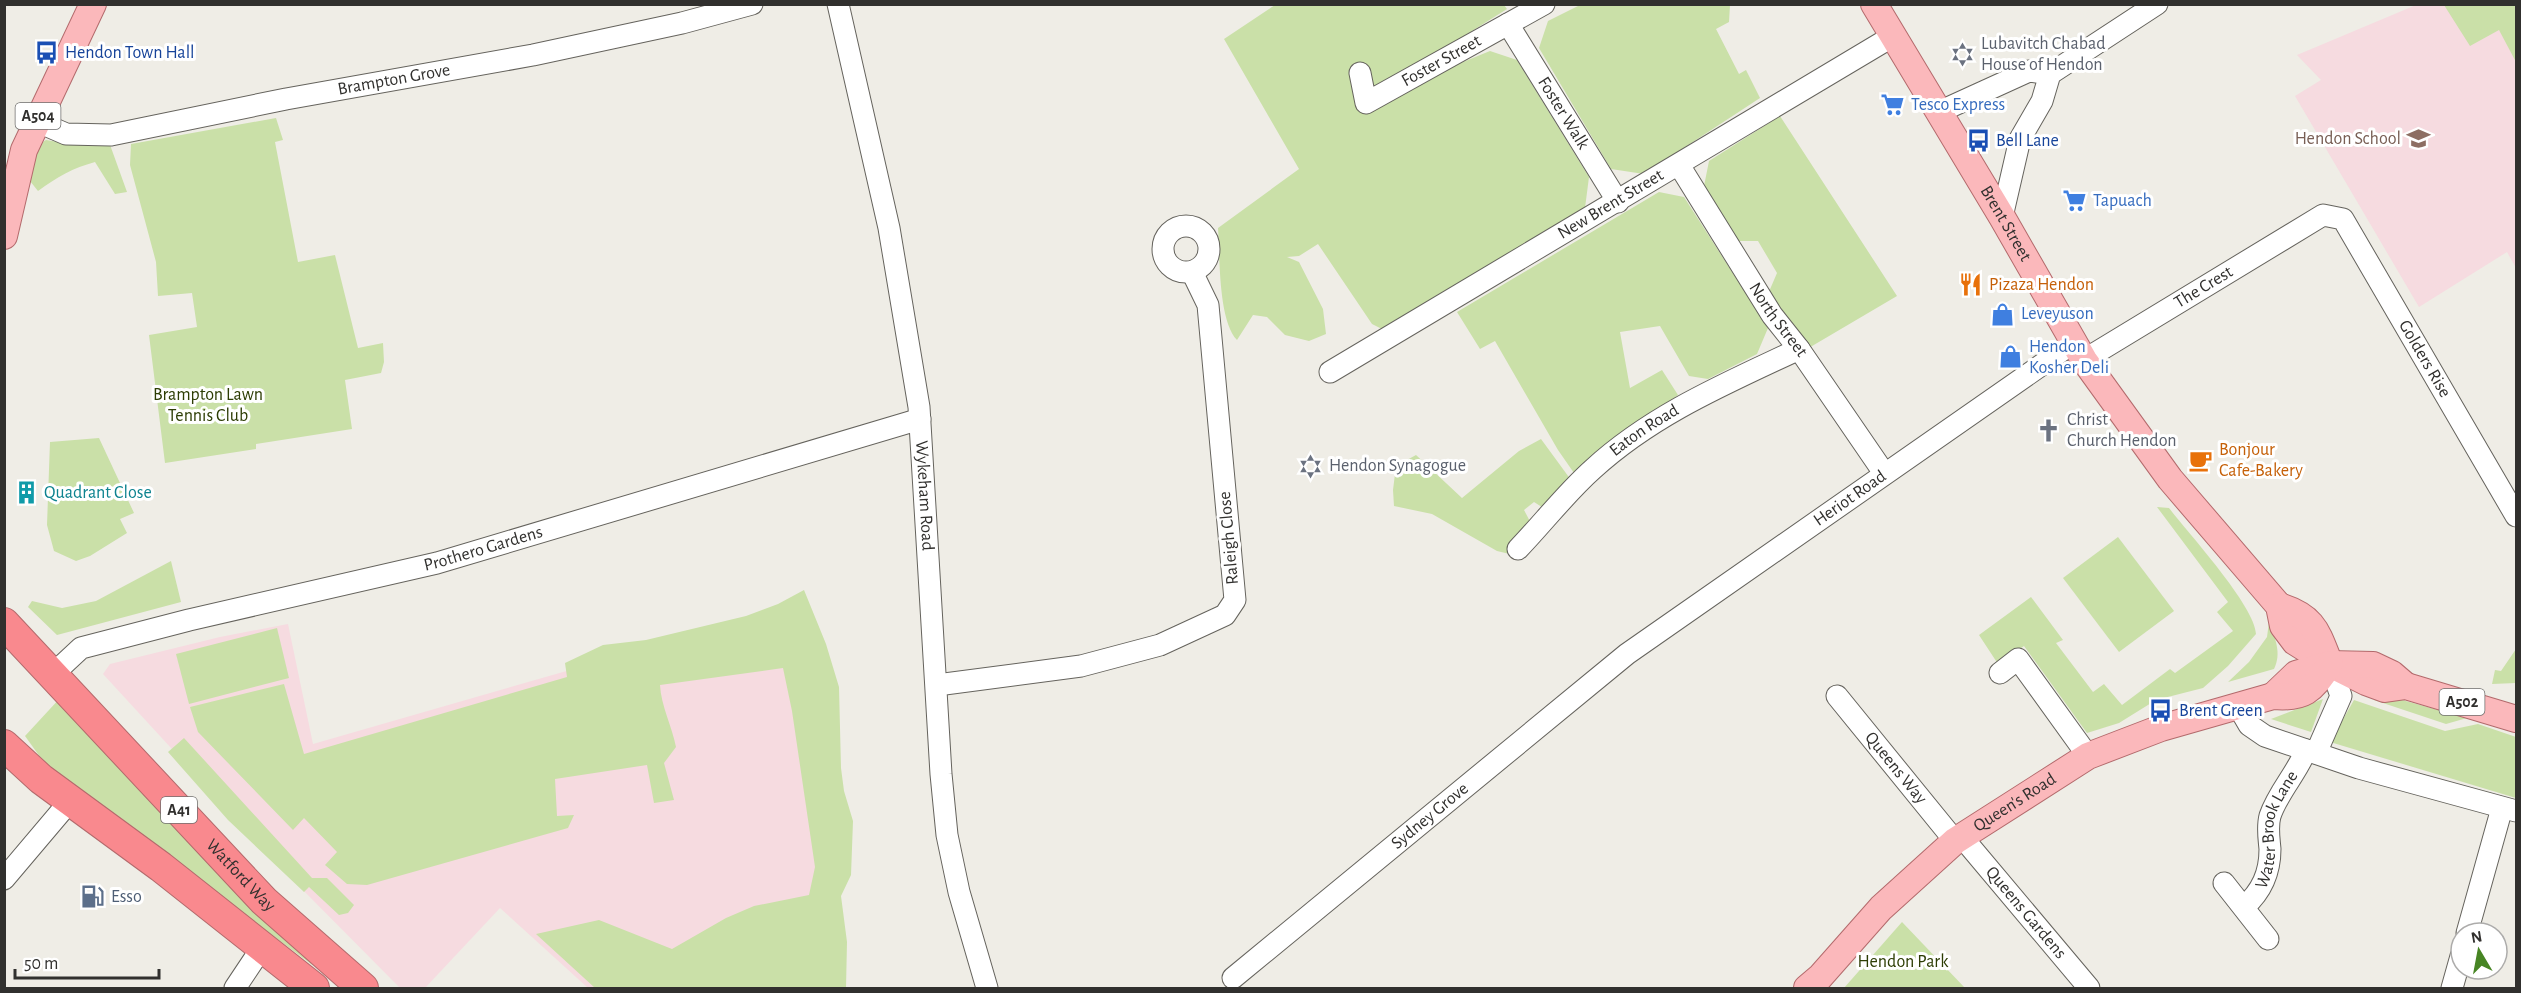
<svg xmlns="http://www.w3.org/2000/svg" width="2521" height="993" viewBox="0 0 2521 993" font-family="'Alegreya Sans',sans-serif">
  <rect width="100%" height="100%" fill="#efede6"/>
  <g fill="#f6dbe0">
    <polygon points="2416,5 2516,5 2516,268 2507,252 2419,307 2295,96 2321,80 2297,55"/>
    <polygon points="785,618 827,897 624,988 588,988 500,908 425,988 400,988 285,872 103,674 110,664 220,637 288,624 313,744 570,670"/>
  </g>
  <g fill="#cae0a8">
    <path d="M1275,5H1504L1507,9L1429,58L1436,73L1490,51L1517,60L1589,177L1585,208L1384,330L1372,324L1318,244L1299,256L1287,257L1299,262L1323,309L1326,334L1309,341L1285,335L1267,317L1253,315L1237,340C1218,320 1220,257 1218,228L1299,169L1224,39Z"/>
    <polygon points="1580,5 1730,5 1729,22 1716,29 1739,74 1746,70 1760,98 1644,174 1611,169 1539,48 1548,21"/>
    <polygon points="2444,5 2516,5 2516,62 2499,30 2470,46"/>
    <polygon points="1780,116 1897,296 1807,349 1768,294 1777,273 1758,241 1738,241 1704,186 1709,161"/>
    <polygon points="276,118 283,140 275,142 298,262 335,255 358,348 383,343 384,362 381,373 345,380 352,429 256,444 256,449 165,463 149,335 197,327 192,293 158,296 156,262 130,165 131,144"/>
    <path d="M46,140L64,143L109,142L127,192L115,194L95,162C73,168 57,177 38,191L30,181V150Z"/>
    <polygon points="1659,192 1684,197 1768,328 1757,354 1708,379 1689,376 1660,326 1620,332 1630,388 1662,370 1678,395 1574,473 1558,450 1495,341 1480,349 1457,312"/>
    <polygon points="99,438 134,513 120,519 127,533 90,556 76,561 54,551 47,525 50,442"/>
    <polygon points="1541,439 1571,480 1545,509 1534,502 1524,510 1533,527 1522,557 1497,551 1432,514 1394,506 1393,490 1396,466 1416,455 1462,498 1519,451"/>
    <path d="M2157,507L2169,508C2189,534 2255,606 2256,634L2228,666L2203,688L2156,700L2119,723L2087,733L2024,646L1998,664L1979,635L2031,597L2063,640L2056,643L2093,692L2104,684L2122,705L2170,669L2175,673L2233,631L2217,612L2228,602Z"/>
    <polygon points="2118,537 2174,611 2119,652 2063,578"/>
    <polygon points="171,561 181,602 57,635 28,607 32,601 62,608 96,601"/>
    <path d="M804,590L826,644L839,687L841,768L844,791L853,821L851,875L841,896L847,942L846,988H595L536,934L599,920L672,949L726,918L754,906L809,895L815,867L792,711L783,668L660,685C661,706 672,726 676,747L664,763L674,800L654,803L647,765L555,779L557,816L574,815L568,828L367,885L347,884L325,865L337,852L304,818L293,830L198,732L190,707L284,684L304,754L567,677L565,663L603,645L646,640L746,616L778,604Z"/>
    <path d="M2269,622C2275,638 2282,653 2274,669L2228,682L2249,662L2267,637Z"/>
    <polygon points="277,628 289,678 189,704 176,654"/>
    <polygon points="2516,649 2516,683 2492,684 2495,670 2501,671"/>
    <polygon points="2377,693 2467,718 2446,724 2374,700"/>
    <polygon points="61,697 219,873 315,967 48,768 25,736"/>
    <polygon points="2323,699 2311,732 2271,719"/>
    <polygon points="2354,700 2445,731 2478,724 2516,737 2516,798 2330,742"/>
    <polygon points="184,738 312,878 327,878 354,905 348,913 339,915 309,887 304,892 228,820 168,752"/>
    <polygon points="1902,922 1965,988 1844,988"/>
  </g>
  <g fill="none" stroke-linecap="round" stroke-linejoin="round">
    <defs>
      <g id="minor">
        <path id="s1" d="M838,4L889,228L919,407L941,774L947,835L959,892L987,988"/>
        <path id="s2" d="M1508,24L1618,202"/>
        <path id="s3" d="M1360,73L1366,103L1544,4"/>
        <polyline points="1939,112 2029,71 2050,74"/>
        <path id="s4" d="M36,121L66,134L111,135L286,99L533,55L682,23L752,4"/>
        <path id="s5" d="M1679,165L1772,315L1799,349L1884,473"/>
        <polyline points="2002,217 2020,139 2042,101 2050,74 2157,4"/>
        <circle cx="1186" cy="249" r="23"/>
        <path id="s6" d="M2084,360L2323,215L2343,219L2516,516"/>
        <path id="s7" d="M1330,372L1893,36"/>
        <path id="s8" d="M1518,549C1543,523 1566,493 1593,469C1653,414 1727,383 1799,349"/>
        <polyline points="2000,673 2018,659 2088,756"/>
        <path id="s9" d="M52,675L81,648L189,620L437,563L920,419"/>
        <polyline points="937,685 1081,666 1160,645 1225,615 1235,600 1208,305 1192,272"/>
        <path id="s10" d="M1837,696L1955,841"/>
        <polyline points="2238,706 2249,725 2265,736 2359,768 2516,811"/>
        <polyline points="2316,753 2341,696 2330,664"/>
        <path id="s11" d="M1962,837L2089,988"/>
        <polyline points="4,879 70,801"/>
        <polyline points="2224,883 2268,939"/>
        <path id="s12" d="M2244,907C2262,891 2270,873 2270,849C2269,838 2267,827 2270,816C2278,792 2297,773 2306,750"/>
        <polyline points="2467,933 2502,808"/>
        <path id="s13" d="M1233,978L1627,654L2073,343"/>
        <polyline points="235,988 263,946"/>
        <polyline points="2452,988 2461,956"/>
      </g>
      <g id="major">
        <path id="s14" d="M1874,4L2002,217L2084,360L2170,479L2279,606L2283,626L2295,642L2330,664L2366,682L2385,689L2406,686L2516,719"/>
        <polyline points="4,236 24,150 93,4"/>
        <path d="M2279,606C2315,617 2317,632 2330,664"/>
        <polyline points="2273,696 2296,674 2330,664 2373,665 2392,674 2406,686"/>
        <path id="s15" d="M1807,988L1820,977L1881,908L1955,841L2088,756L2161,728L2273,696C2307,699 2312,689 2330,664"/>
      </g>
      <g id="highway">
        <path id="s16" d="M4,623L264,901L363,988"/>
        <polyline points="4,745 41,779 161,867 314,988"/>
      </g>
    </defs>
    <use href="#minor" stroke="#65635d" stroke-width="23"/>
    <use href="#major" stroke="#b36a6c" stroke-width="28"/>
    <use href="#highway" stroke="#b36a6c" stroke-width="32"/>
    <use href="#minor" stroke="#fff" stroke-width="21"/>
    <use href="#major" stroke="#fbb8bb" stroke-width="26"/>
    <use href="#highway" stroke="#f9898e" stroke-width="30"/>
  </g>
  <defs>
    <symbol id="bus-bare" viewBox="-9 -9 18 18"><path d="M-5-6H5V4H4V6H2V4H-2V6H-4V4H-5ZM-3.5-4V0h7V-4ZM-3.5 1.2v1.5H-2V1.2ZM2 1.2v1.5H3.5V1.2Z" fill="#1a4fb4" stroke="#fff" stroke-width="2.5" paint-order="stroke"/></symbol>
    <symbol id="synagogue-bare" viewBox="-9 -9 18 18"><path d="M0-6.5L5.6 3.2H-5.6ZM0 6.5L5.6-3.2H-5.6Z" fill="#6b7280" stroke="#fff" stroke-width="2.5" paint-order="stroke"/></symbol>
    <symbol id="supermarket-bare" viewBox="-9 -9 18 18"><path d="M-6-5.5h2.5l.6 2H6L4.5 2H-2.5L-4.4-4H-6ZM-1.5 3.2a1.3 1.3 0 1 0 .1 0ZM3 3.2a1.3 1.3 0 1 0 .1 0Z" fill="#3f7fe0" stroke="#fff" stroke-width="2.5" paint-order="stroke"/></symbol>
    <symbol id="school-bare" viewBox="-9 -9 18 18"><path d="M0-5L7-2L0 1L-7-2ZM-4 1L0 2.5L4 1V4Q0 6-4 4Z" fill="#8d6e63" stroke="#fff" stroke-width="2.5" paint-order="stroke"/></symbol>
    <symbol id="restaurant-bare" viewBox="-9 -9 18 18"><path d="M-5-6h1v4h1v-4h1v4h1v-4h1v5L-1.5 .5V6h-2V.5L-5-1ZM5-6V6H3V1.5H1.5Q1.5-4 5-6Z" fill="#e8710a" stroke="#fff" stroke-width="2.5" paint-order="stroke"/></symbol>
    <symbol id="shop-bare" viewBox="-9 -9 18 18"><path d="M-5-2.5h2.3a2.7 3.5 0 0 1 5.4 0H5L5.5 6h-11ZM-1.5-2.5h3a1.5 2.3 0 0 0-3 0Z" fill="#3f7fe0" stroke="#fff" stroke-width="2.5" paint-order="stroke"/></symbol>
    <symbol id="church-bare" viewBox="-9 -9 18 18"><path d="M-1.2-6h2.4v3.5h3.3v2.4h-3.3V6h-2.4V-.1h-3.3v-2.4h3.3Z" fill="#6b7280" stroke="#fff" stroke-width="2.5" paint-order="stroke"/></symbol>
    <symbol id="cafe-bare" viewBox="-9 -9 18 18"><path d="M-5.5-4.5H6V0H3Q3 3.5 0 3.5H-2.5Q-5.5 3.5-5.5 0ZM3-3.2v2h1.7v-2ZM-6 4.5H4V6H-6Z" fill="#e8710a" stroke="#fff" stroke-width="2.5" paint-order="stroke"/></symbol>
    <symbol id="building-bare" viewBox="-9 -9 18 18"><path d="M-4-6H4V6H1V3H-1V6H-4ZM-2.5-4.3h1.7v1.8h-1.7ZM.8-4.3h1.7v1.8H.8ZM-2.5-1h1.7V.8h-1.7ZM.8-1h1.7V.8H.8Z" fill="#0f9aa8" stroke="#fff" stroke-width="2.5" paint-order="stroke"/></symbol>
    <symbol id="fuel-bare" viewBox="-9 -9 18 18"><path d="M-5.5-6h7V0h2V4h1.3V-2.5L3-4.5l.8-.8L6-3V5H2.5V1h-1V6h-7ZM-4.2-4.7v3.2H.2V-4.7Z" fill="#5c6f8a" stroke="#fff" stroke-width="2.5" paint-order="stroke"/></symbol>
  </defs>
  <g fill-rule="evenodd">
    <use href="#bus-bare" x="30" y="36" width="33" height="33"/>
    <use href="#synagogue-bare" x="1946" y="38" width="33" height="33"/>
    <use href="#supermarket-bare" x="1876" y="88" width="33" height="33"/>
    <use href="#school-bare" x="2402" y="122" width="33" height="33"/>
    <use href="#bus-bare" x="1962" y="124" width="33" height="33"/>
    <use href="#supermarket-bare" x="2058" y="184" width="33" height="33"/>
    <use href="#restaurant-bare" x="1954" y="268" width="33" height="33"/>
    <use href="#shop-bare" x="1986" y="298" width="33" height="33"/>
    <use href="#shop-bare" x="1994" y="340" width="33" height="33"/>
    <use href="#church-bare" x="2032" y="414" width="33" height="33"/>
    <use href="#cafe-bare" x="2184" y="444" width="33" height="33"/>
    <use href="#synagogue-bare" x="1294" y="450" width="33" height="33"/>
    <use href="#building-bare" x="10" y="476" width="33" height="33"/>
    <use href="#bus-bare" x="2144" y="694" width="33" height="33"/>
    <use href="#fuel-bare" x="76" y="880" width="33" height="33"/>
  </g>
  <g text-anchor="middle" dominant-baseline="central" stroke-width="6" stroke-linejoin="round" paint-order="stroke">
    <g fill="#fff" stroke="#6f6e6d" stroke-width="1.5">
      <rect x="15.5" y="103" width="45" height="26" rx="4.5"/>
      <rect x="2439.5" y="689" width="45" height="26" rx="4.5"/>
      <rect x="161" y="797" width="36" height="26" rx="4.5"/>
    </g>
    <g font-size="16" font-weight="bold" fill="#31302e">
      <text x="38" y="116">A504</text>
      <text x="2462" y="702">A502</text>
      <text x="179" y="810">A41</text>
    </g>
    <g font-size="18" fill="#5b616d" stroke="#fff" text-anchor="start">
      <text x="1981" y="44">Lubavitch Chabad<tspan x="1981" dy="21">House of Hendon</tspan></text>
      <text x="2067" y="420">Christ<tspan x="2067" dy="21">Church Hendon</tspan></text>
      <text x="1329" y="466">Hendon Synagogue</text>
    </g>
    <g font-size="18" fill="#164399" stroke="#fff" text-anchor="start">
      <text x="65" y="53">Hendon Town Hall</text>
      <text x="1996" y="141">Bell Lane</text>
      <text x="2179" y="711">Brent Green</text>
    </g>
    <g font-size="18" fill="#31302e" stroke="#fff">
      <text stroke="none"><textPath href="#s3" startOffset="117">Foster Street</textPath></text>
      <text stroke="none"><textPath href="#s4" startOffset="366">Brampton Grove</textPath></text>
      <text stroke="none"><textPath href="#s2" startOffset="105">Foster Walk</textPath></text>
      <text stroke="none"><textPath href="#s7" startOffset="327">New Brent Street</textPath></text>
      <text stroke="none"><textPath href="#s14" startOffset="256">Brent Street</textPath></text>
      <text stroke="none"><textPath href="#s6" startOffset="140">The Crest</textPath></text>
      <text stroke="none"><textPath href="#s5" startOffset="184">North Street</textPath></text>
      <text stroke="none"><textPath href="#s6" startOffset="462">Golders Rise</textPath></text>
      <text stroke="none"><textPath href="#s8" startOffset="174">Eaton Road</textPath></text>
      <text stroke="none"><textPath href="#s1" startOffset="500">Wykeham Road</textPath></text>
      <text stroke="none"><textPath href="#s13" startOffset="782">Heriot Road</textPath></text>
      <text transform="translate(1229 538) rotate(-95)">Raleigh Close</text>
      <text stroke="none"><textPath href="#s9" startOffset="454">Prothero Gardens</textPath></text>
      <text stroke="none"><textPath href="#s10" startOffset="93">Queens Way</textPath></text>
      <text stroke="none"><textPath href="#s15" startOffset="280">Queen's Road</textPath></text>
      <text stroke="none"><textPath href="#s13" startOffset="255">Sydney Grove</textPath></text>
      <text stroke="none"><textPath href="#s12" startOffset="87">Water Brook Lane</textPath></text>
      <text stroke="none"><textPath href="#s16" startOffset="346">Watford Way</textPath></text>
      <text stroke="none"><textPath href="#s11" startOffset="99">Queens Gardens</textPath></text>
    </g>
    <g font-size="18" fill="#366cbe" stroke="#fff" text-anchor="start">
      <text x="1911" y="105">Tesco Express</text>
      <text x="2093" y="201">Tapuach</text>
      <text x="2021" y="314">Leveyuson</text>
      <text x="2029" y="347">Hendon<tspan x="2029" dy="21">Kosher Deli</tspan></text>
    </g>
    <g font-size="18" fill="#785e54" stroke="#fff" text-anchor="end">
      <text x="2401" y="139">Hendon School</text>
    </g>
    <g font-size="18" fill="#c56008" stroke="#fff" text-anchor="start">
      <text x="1989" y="285">Pizaza Hendon</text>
      <text x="2219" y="450">Bonjour<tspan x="2219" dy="21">Cafe-Bakery</tspan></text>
    </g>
    <g font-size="18" fill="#2d3d04" stroke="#fff">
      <text x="208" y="395">Brampton Lawn<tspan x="208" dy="21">Tennis Club</tspan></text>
      <text x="1903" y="962">Hendon Park</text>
    </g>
    <g font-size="18" fill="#0d838f" stroke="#fff" text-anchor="start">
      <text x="44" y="493">Quadrant Close</text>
    </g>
    <g font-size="18" fill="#4e5e75" stroke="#fff" text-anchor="start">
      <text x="111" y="897">Esso</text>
    </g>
  </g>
  <rect width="2521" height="993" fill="none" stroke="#31302e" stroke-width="12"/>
  <g transform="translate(2479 951) rotate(350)"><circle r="28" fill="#ffffff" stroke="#adacab" stroke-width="1.5"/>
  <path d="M0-4.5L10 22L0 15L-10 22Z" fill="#478524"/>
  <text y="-9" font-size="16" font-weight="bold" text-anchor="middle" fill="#31302e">N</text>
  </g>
  <path d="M15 969v9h144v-9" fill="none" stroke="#31302e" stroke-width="3"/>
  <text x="24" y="969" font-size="18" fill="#31302e" stroke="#ffffff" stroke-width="4.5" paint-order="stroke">50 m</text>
</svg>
